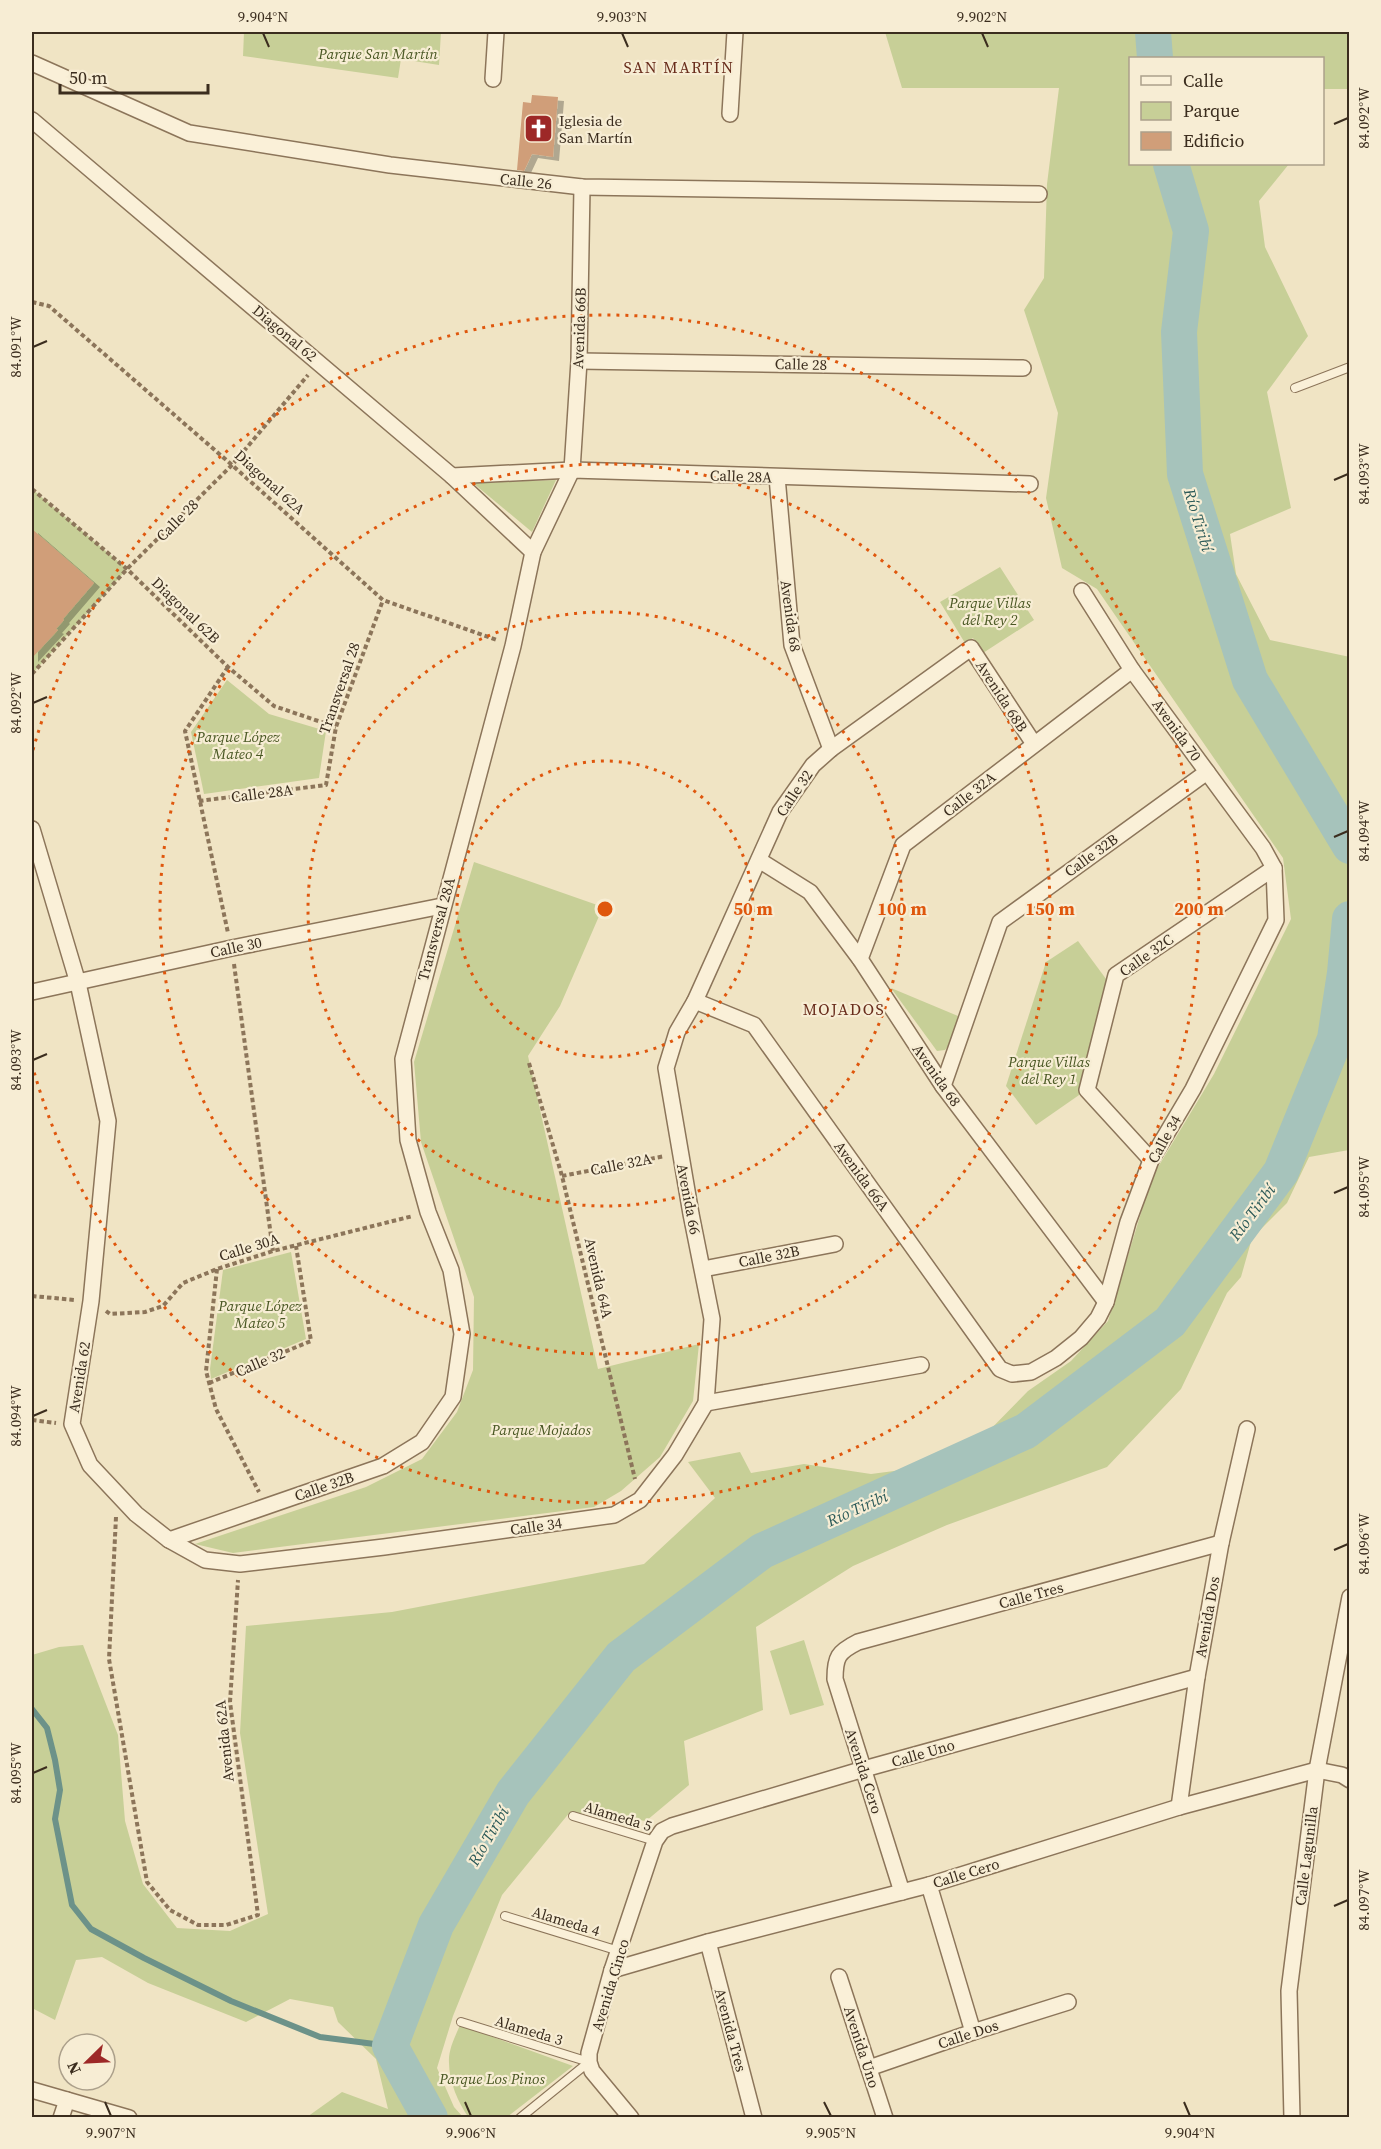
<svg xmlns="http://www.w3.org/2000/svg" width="1381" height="2149" viewBox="0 0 1381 2149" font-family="'Source Serif 4',serif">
  <defs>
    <filter id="shadow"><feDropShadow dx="6" dy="4" stdDeviation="0" flood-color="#0004"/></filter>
  </defs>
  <rect width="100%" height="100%" fill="#f0e4c4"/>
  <g fill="#c7cf97">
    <polygon points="244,32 441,32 439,65 401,59 398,78 243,56"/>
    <polygon points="885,32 1349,32 1349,89 1323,89 1322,58 1130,58 1130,164 1289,164 1259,201 1265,247 1308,336 1267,392 1291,508 1230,534 1236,574 1270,640 1350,657 1349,1150 1309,1157 1287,1203 1252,1238 1241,1277 1227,1293 1181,1389 1107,1467 947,1525 853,1566 756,1627 763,1710 684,1741 689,1785 646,1821 570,1812 502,1895 453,2016 437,2068 454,2107 463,2117 307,2117 342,2092 388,2109 376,2059 338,2022 333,2007 290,1999 246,2022 148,1983 102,1957 76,1960 55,2020 32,2008 32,1655 59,1647 83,1645 118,1735 125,1821 143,1884 177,1928 230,1931 268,1914 240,1733 246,1626 392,1612 644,1564 715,1498 688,1462 740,1452 751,1473 804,1464 871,1474 917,1468 980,1440 1028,1391 1071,1361 1108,1321 1152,1177 1214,1074 1291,919 1283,858 1097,589 1062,568 1046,498 1058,413 1024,310 1044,278 1047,184 1059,88 902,88"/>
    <polygon points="556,480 532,532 473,483"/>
    <polygon points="32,489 127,569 32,674"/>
    <polygon points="1000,567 1034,620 983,653 973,638 965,643 940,602"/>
    <polygon points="227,680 269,714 326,731 319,778 204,794 191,732"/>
    <polygon points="474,862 603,907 560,1006 528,1056 598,1369 699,1344 693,1401 660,1457 621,1491 594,1507 233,1553 195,1544 366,1487 422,1459 457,1412 473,1370 474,1297 421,1142 414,1062"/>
    <polygon points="1078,941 1109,983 1082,1093 1036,1125 1006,1086 1046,962"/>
    <polygon points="891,988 958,1016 951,1043 945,1050 937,1051"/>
    <polygon points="291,1252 306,1339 211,1379 210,1369 223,1270"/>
    <polygon points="804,1640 824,1705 790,1715 770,1651"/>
    <path d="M460,2025L573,2066L507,2117L469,2118C458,2103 449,2081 449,2063C448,2050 455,2037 460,2025Z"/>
  </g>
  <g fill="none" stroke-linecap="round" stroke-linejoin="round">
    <polyline stroke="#6c9289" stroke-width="6" points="32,1709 47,1728 55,1760 60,1790 55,1819 72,1905 91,1929 144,1958 231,2001 320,2037 390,2046"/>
    <g stroke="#a6c3bb" stroke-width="36">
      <polyline points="1153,32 1155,58"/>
      <polyline points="1171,164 1191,231 1179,332 1185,474 1250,680 1350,846"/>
      <polyline points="430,2118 390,2046 436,1925 513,1793 621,1657 762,1551 1026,1431 1170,1322 1281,1172 1335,1039 1345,973 1350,919"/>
    </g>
  </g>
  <g fill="#d09e79" filter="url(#shadow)">
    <polygon points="532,95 558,97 553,157 532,154 524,171 517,170 523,102 531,103"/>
    <polygon points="32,529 94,583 63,619 64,620 56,629 58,630 32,658"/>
  </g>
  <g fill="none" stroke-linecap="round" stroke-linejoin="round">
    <defs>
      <g id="service">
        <polyline points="1295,388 1350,367"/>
        <polyline points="573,1816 655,1841"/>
        <polyline points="505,1916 619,1951"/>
        <polyline points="461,2022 589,2062"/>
        <polyline points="520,2118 589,2062"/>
      </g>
      <g id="minor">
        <polyline points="32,63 189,133 390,165 582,187 1039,194"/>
        <polyline points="493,79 496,32"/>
        <polyline points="730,114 735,32"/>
        <polyline points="32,120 452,476 533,552"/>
        <polyline points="579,361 1023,368"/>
        <polyline points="452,476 572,470 1030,484"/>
        <polyline points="777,477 792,645 831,749"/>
        <polyline points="32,829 78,983 108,1121 91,1301 72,1424 90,1465 136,1514 169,1540 205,1560 240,1564 384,1547 614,1515 640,1500 675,1455 706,1403 712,1319 691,1214 666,1068 677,1032 695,1001 780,812 813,765 831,749 971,648 1034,744"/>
        <polyline points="759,860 810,892 860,959 943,1086 1106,1302"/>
        <polyline points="860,959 903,845 1132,670"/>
        <polyline points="32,992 232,948 442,906"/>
        <polyline points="695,1001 754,1025 1000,1369 1012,1374 1031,1372 1056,1358 1081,1338 1098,1318 1106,1302 1128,1222 1151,1160 1193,1089 1276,920 1274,868 1263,848 1132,670 1082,591"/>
        <polyline points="943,1086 1000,922 1207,772"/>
        <polyline points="1151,1160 1087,1090 1116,975 1274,868"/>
        <polyline points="703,1269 835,1244"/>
        <polyline points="706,1403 921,1365"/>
        <polyline points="169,1540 383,1466 422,1442 453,1397 462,1334 451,1270 428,1212 408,1140 403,1059 513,646 533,552 572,470 579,361 582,187"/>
        <polyline points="1179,1807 1197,1677 1221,1543 1247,1429"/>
        <polyline points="929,1885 973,2032"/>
        <path d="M902,1892L835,1679C835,1657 838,1652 858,1642L1221,1543"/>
        <polyline points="708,1942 754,2118"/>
        <polyline points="612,1970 708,1942 929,1885 1179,1807 1317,1770 1342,1775 1350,1780"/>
        <polyline points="839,1977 885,2118"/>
        <polyline points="869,2068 973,2032 1068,2002"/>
        <polyline points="32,2090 129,2118"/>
        <polyline points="61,2118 67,2100"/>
        <polyline points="631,2118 592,2071 589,2062 589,2053 612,1970 655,1841 662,1831 672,1826 864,1769 1197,1677"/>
        <polyline points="1292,2118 1289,1991 1317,1770 1350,1597"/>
      </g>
    </defs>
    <use href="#service" stroke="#8c755a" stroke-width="10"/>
    <use href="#minor" stroke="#8c755a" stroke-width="18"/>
    <g stroke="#8c755a" stroke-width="4" stroke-dasharray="4.5 3" stroke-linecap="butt">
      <polyline points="32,302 49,306 232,465 383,600 497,640"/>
      <polyline points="32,489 127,569 228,667 274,706 336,727"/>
      <polyline points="228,667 185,731 228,933"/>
      <polyline points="32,674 127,569 232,465 308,375"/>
      <polyline points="199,801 326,785 336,727 383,600"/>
      <polyline points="234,964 273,1251"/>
      <polyline points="529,1063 562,1176 635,1479"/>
      <polyline points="562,1176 665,1156"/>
      <polyline points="217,1269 206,1371 216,1409 259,1492"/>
      <polyline points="32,1296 75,1300"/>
      <polyline points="106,1311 110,1314 145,1312 163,1306 183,1283 217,1269 273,1251 413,1216"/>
      <polyline points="209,1383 311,1341 296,1246"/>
      <polyline points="32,1420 56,1423"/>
      <polyline points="116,1517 109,1659 147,1882 170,1910 198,1925 226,1925 258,1915 230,1702 238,1580"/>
    </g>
    <use href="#service" stroke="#faf0d8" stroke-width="8"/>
    <use href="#minor" stroke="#faf0d8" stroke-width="15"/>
  </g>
  <path fill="none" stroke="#3b2d1e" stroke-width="2" d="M263,33L269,47M622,33L628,47M982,33L988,47M1334,124L1348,118M33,347L47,341M1334,480L1348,474M33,703L47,697M1334,837L1348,831M33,1060L47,1054M1334,1193L1348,1187M33,1416L47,1410M1334,1550L1348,1544M33,1773L47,1767M1334,1906L1348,1900M105,2102L111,2116M465,2102L471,2116M824,2102L831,2116M1184,2102L1190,2116"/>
  <g fill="none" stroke="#df570d" stroke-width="3" stroke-dasharray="3 6">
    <circle cx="605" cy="909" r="148"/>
    <circle cx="605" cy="909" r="297"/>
    <circle cx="605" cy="909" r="445"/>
    <path d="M33 750A594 594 0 1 1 33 1068"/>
  </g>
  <defs>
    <symbol id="church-square" viewBox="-11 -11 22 22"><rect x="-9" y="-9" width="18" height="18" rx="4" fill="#9d2827" stroke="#f7edd4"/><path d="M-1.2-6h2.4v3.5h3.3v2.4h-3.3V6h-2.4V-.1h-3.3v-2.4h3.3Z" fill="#fff"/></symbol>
  </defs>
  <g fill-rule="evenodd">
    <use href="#church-square" x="522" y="112" width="33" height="33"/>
  </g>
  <g text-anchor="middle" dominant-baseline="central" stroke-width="4.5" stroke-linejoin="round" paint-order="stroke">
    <g font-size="15" font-style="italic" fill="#4a5824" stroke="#f7edd4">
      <text x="378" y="53">Parque San Martín</text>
      <text x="990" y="602">Parque Villas<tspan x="990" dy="17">del Rey 2</tspan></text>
      <text x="238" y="736">Parque López<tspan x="238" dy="17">Mateo 4</tspan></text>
      <text x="1049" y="1061">Parque Villas<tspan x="1049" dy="17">del Rey 1</tspan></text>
      <text x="260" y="1305">Parque López<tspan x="260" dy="17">Mateo 5</tspan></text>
      <text x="541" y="1429">Parque Mojados</text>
      <text x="492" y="2078">Parque Los Pinos</text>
    </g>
    <g font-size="15" fill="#3b2d1e" stroke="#f7edd4" text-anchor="start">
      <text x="559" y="120">Iglesia de<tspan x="559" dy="17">San Martín</tspan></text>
    </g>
    <g font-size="15" fill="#3b2d1e" stroke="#f7edd4">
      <text transform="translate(526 181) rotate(6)">Calle 26</text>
      <text transform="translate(579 328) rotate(-88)">Avenida 66B</text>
      <text transform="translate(285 333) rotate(40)">Diagonal 62</text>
      <text transform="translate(801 364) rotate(1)">Calle 28</text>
      <text transform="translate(741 476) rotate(2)">Calle 28A</text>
      <text transform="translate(270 482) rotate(42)">Diagonal 62A</text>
      <text transform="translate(177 520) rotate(-45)">Calle 28</text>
      <text transform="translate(186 610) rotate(44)">Diagonal 62B</text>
      <text transform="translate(791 616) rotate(82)">Avenida 68</text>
      <text transform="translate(339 688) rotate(-71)">Transversal 28</text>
      <text transform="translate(1002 696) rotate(57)">Avenida 68B</text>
      <text transform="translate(1177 730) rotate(54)">Avenida 70</text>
      <text transform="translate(262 793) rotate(-7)">Calle 28A</text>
      <text transform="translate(794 793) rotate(-56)">Calle 32</text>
      <text transform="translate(969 794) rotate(-38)">Calle 32A</text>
      <text transform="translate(1091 855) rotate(-36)">Calle 32B</text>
      <text transform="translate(436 929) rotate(-75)">Transversal 28A</text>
      <text transform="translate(236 947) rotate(-12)">Calle 30</text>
      <text transform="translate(1146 955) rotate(-35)">Calle 32C</text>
      <text transform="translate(937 1075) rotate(55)">Avenida 68</text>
      <text transform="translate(1164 1139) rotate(-61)">Calle 34</text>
      <text transform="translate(621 1164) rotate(-11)">Calle 32A</text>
      <text transform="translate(862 1176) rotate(54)">Avenida 66A</text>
      <text transform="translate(689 1199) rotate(79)">Avenida 66</text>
      <text transform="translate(249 1247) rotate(-17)">Calle 30A</text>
      <text transform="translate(769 1256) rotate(-11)">Calle 32B</text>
      <text transform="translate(599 1278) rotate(77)">Avenida 64A</text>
      <text transform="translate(260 1362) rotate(-23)">Calle 32</text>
      <text transform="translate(79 1377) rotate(-81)">Avenida 62</text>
      <text transform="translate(324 1486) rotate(-19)">Calle 32B</text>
      <text transform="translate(536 1526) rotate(-8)">Calle 34</text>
      <text transform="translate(1031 1595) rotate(-15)">Calle Tres</text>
      <text transform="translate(1207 1617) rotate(-80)">Avenida Dos</text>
      <text transform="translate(224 1741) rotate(-96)">Avenida 62A</text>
      <text transform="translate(923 1753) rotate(-16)">Calle Uno</text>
      <text transform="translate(864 1771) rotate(72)">Avenida Cero</text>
      <text transform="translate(618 1816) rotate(17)">Alameda 5</text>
      <text transform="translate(1306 1856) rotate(-83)">Calle Lagunilla</text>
      <text transform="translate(966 1873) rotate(-17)">Calle Cero</text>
      <text transform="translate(566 1921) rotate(17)">Alameda 4</text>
      <text transform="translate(610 1985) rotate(-73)">Avenida Cinco</text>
      <text transform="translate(529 2030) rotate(17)">Alameda 3</text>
      <text transform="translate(731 2030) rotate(75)">Avenida Tres</text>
      <text transform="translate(968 2034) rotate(-18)">Calle Dos</text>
      <text transform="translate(862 2047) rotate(72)">Avenida Uno</text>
    </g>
    <g font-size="16" letter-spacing="1.5" fill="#692d1c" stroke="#f7edd4">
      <text x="679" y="67">SAN MARTÍN</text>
      <text x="844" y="1009">MOJADOS</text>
    </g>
    <g font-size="16" font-style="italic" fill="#2d5b59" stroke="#f7edd4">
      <text transform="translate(1199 520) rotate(73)">Río Tiribí</text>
      <text transform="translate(1252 1212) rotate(-53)">Río Tiribí</text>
      <text transform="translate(857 1508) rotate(-24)">Río Tiribí</text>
      <text transform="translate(488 1836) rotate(-60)">Río Tiribí</text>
    </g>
  </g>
  <circle cx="605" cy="909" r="9" fill="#df570d" stroke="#f7edd4" stroke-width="3"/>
  <g font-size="18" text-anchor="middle" font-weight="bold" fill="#df570d" stroke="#f7edd4" stroke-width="4.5" stroke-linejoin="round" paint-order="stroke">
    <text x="753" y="915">50 m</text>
    <text x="902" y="915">100 m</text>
    <text x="1050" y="915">150 m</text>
    <text x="1199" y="915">200 m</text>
  </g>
  <rect width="1381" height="2149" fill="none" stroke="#f7edd4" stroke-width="66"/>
  <rect x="1129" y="57" width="195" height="108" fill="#f7edd4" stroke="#aca08b" stroke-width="1.5"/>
  <rect x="1141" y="76" width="30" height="9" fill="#faf0d8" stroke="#aca08b" stroke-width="1.5"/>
  <text x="1183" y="87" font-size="18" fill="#3b2d1e">Calle</text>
  <rect x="1141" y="102" width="30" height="18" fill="#c7cf97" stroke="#aca08b" stroke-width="1.5"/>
  <text x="1183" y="117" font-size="18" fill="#3b2d1e">Parque</text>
  <rect x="1141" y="132" width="30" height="18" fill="#d09e79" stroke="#aca08b" stroke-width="1.5"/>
  <text x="1183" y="147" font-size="18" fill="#3b2d1e">Edificio</text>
  <g transform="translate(87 2062) rotate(246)"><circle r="28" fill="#f7edd4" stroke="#aca08b" stroke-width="1.5"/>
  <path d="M0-4.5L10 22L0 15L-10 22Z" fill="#9d2827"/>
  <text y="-9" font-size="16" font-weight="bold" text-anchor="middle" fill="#3b2d1e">N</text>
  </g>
  <path d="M60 84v9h148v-9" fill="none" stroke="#3b2d1e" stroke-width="3"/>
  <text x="69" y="84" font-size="18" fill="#3b2d1e" stroke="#f7edd4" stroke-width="4.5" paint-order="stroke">50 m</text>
  <rect x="33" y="33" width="1315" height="2083" fill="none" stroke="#3b2d1e" stroke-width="2"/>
  <g font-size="15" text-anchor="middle" fill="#3b2d1e">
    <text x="263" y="22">9.904°N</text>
    <text x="622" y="22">9.903°N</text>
    <text x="982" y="22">9.902°N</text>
    <text transform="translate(1364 118) rotate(-90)" y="5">84.092°W</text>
    <text transform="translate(16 347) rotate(-90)" y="5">84.091°W</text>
    <text transform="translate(1364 474) rotate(-90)" y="5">84.093°W</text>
    <text transform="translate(16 703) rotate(-90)" y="5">84.092°W</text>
    <text transform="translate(1364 831) rotate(-90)" y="5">84.094°W</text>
    <text transform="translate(16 1060) rotate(-90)" y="5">84.093°W</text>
    <text transform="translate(1364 1187) rotate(-90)" y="5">84.095°W</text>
    <text transform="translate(16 1416) rotate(-90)" y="5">84.094°W</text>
    <text transform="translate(1364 1544) rotate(-90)" y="5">84.096°W</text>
    <text transform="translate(16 1773) rotate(-90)" y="5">84.095°W</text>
    <text transform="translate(1364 1900) rotate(-90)" y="5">84.097°W</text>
    <text x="111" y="2138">9.907°N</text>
    <text x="471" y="2138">9.906°N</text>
    <text x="831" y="2138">9.905°N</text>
    <text x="1190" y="2138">9.904°N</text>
  </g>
</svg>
